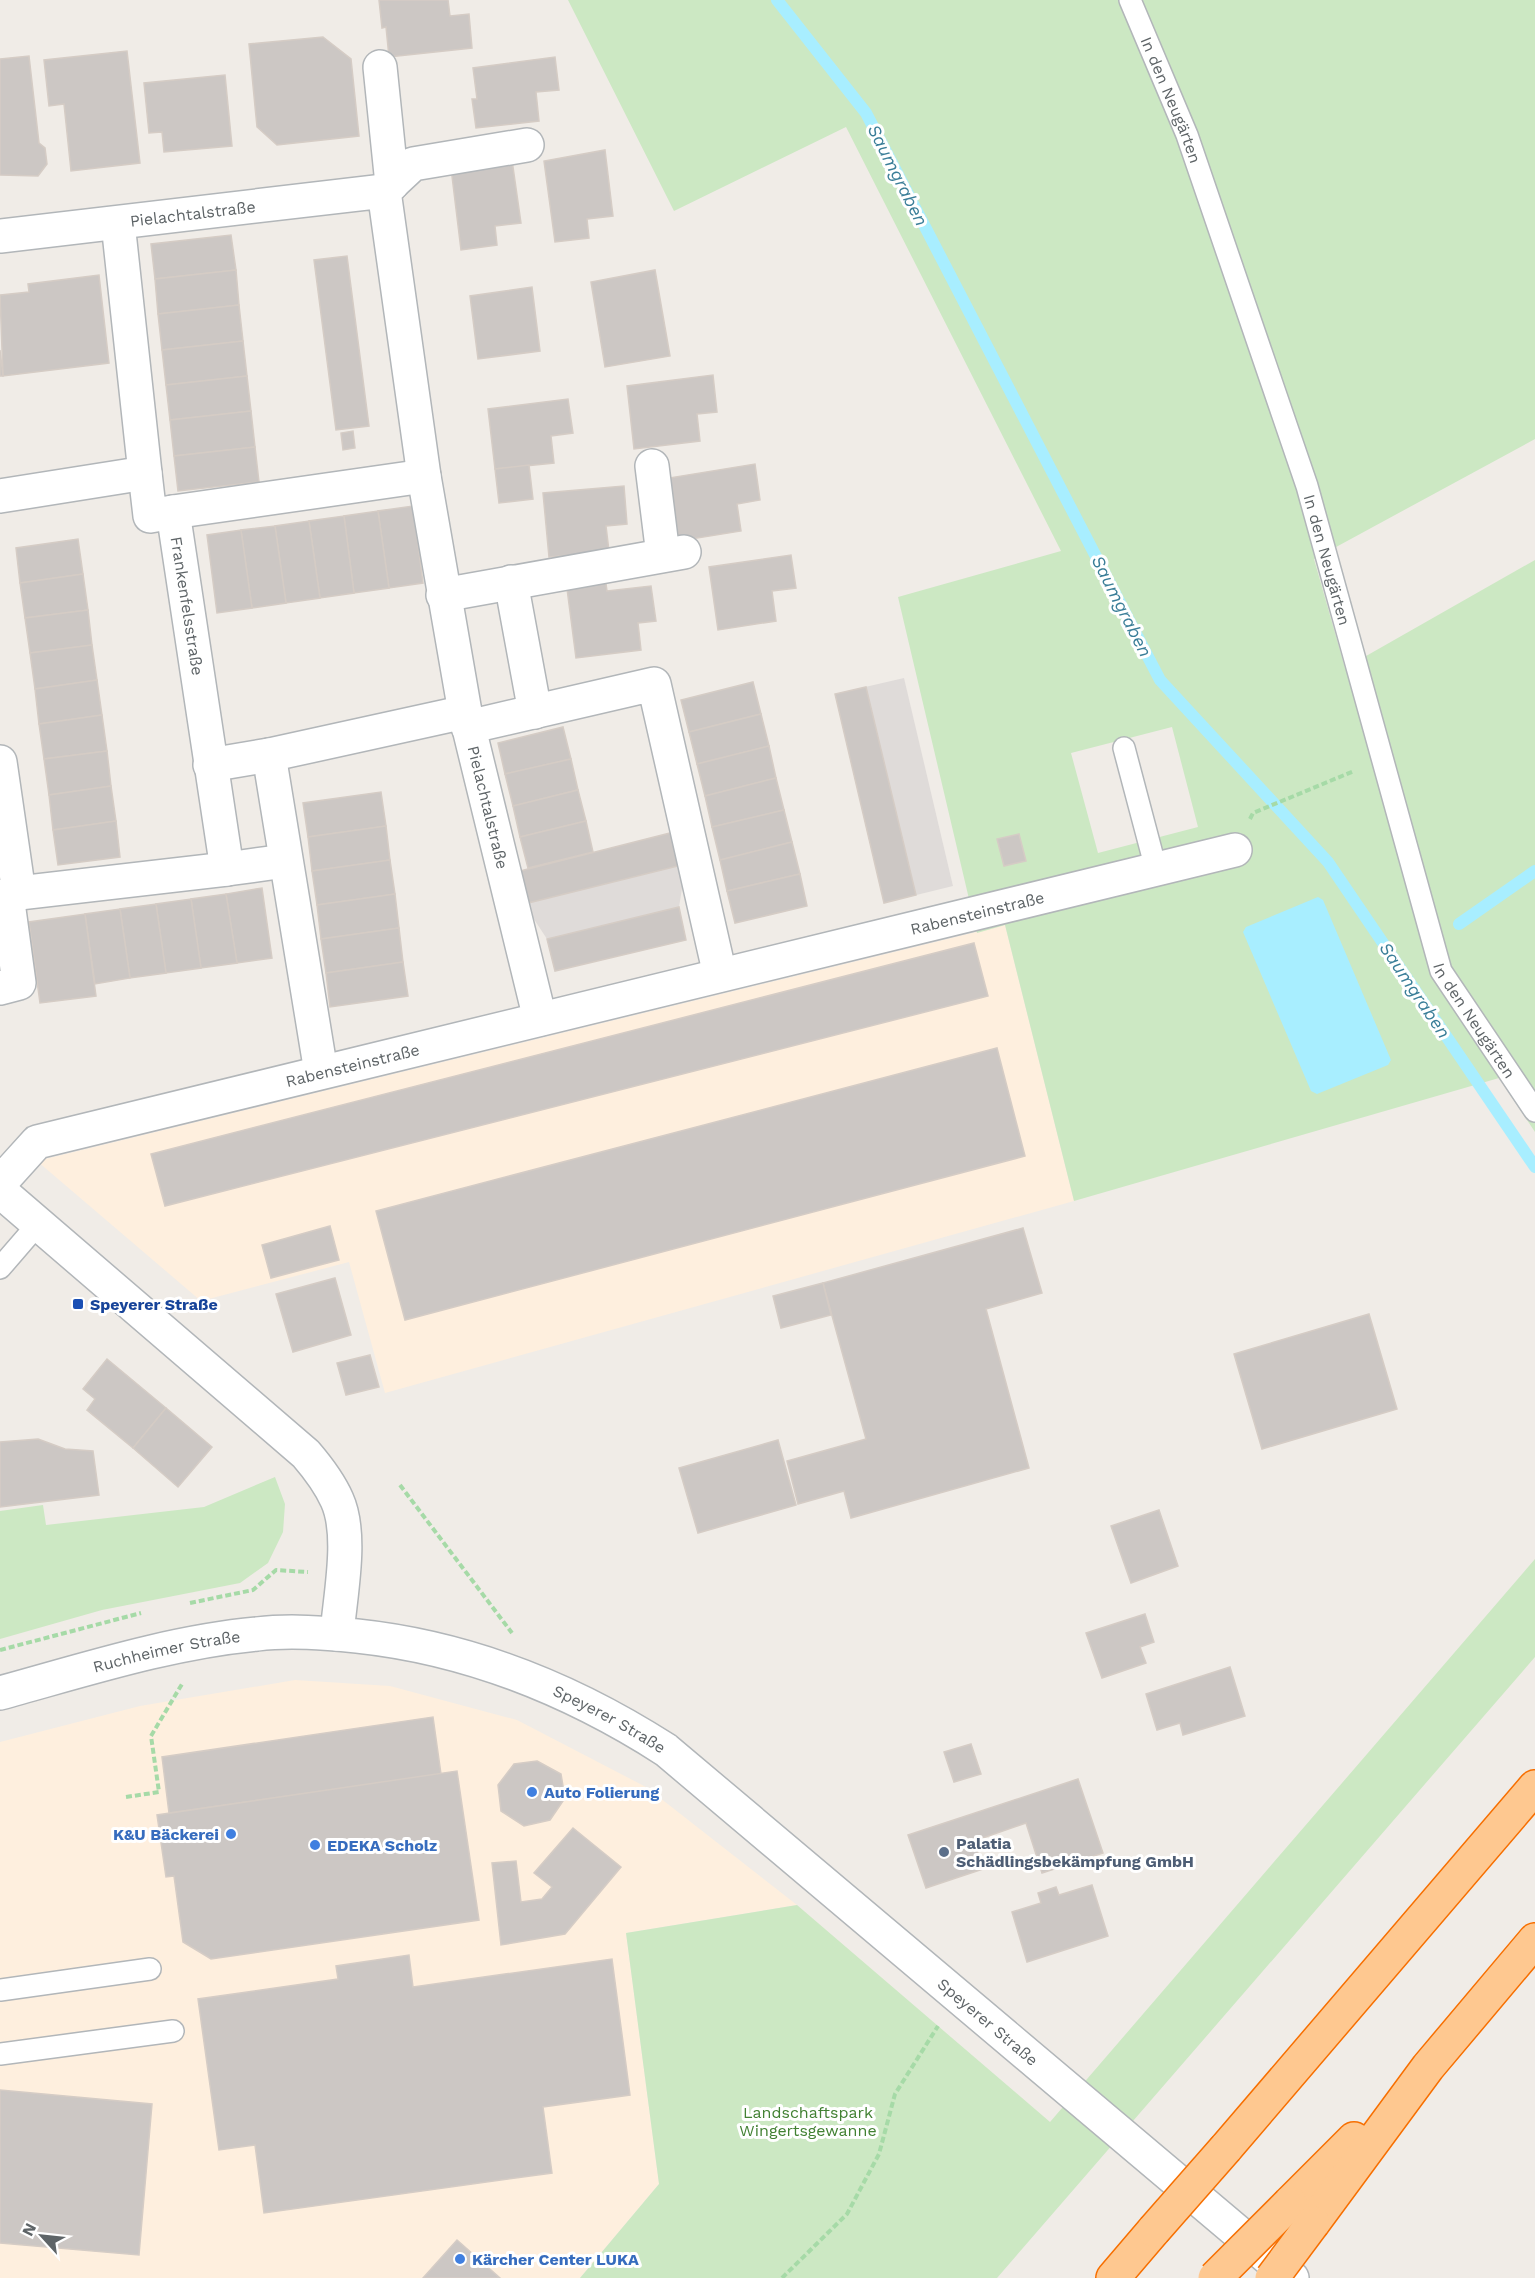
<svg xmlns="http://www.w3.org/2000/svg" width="1535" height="2278" viewBox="0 0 1535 2278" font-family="'Work Sans',sans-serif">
  <rect width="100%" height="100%" fill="#f0ece7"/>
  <g fill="#feefde">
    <polygon points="1005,925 1074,1201 385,1393 349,1262 201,1301 37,1161"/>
    <polygon points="295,1680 390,1686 517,1720 646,1787 797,1905 626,1933 659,2184 580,2278 0,2278 0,1742 140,1706"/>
  </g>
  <g fill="#dfdbd9">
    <polygon points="904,678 953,886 884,903 835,694"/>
    <polygon points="678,831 686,864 679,907 686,940 555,971 547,939 524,904 516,872"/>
  </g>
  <g fill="#cce8c3" fill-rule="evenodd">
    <path d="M568,0H1535V439L1314,559L1345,668L1535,560V1132L1499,1078L1074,1201L1005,925L977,933L898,597L1061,551L846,127L674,211ZM1172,727L1198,827L1098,853L1071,753Z"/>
    <polygon points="275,1477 285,1504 283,1532 268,1563 240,1583 102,1610 0,1639 0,1511 43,1505 46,1525 204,1507"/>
    <polygon points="1535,1559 1535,1657 997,2278 580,2278 659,2184 626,1933 797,1905 1050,2122"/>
  </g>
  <polygon fill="#a8eeff" points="1318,897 1323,900 1391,1060 1388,1065 1317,1094 1311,1091 1243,932 1246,927"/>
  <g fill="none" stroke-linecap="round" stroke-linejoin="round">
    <g stroke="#a8eeff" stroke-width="12">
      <polyline points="777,0 866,113 1160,680 1328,862 1535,1167"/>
      <polyline points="1459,924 1535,871"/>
    </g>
  </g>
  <g fill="#ccc7c4" stroke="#d5ccc5" stroke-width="1.5">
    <polygon points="379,0 448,0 450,16 469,14 472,48 389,57 386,27 382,28"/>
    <polygon points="323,37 351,59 359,136 277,145 257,127 249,44"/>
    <polygon points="127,51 140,163 71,171 64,104 49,106 44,60"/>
    <polygon points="29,56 39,143 45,148 47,164 38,176 0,175 0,59"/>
    <polygon points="555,57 559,90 536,92 539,121 476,128 472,99 477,99 473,68"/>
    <polygon points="225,75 232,146 164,152 162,132 149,133 144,83"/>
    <polygon points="605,150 613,216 587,219 589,238 555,242 544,161"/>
    <polygon points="512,160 521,223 495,226 497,245 461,250 451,168"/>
    <polygon points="231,235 236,270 155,279 151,244"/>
    <polygon points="347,256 369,426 336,430 314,260"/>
    <polygon points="236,270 239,305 158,314 155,279"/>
    <polygon points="655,270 670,356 605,367 591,282"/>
    <polygon points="99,275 109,363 3,376 0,295 29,292 28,284"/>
    <polygon points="532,287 540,351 478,359 470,296"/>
    <polygon points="239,305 243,341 162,350 158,314"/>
    <polygon points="243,341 247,376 166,385 162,350"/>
    <polygon points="0,350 3,376 0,376"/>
    <polygon points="713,375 717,412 697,414 700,441 634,449 627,386"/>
    <polygon points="247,376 251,411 170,420 166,385"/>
    <polygon points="568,399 573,433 551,436 554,463 495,469 488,409"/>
    <polygon points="251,411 255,447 174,456 170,420"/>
    <polygon points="353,431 355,448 343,450 341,433"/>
    <polygon points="255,447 259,482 178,491 174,456"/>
    <polygon points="755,464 760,500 737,504 741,531 679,541 669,478"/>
    <polygon points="529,465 533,499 499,503 495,469"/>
    <polygon points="624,486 627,524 606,526 609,551 549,557 543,493"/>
    <polygon points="413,506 423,583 389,588 378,511"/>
    <polygon points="378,511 389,588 354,593 344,516"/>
    <polygon points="344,516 354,593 320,598 309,521"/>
    <polygon points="309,521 320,598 286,603 275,526"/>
    <polygon points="275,526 286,603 252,608 241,530"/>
    <polygon points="241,530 252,608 217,613 207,535"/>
    <polygon points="78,539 83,574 20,583 16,548"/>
    <polygon points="791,555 796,588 772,591 776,621 718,630 709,567"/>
    <polygon points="83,574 88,610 25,618 20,583"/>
    <polygon points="605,577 607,591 651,586 656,621 638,623 641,650 576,658 566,581"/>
    <polygon points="88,610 92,645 30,653 25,618"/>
    <polygon points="92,645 97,680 35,689 30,653"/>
    <polygon points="97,680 102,715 39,724 35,689"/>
    <polygon points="753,682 761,714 689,732 681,700"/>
    <polygon points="866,687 916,895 884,903 835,694"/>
    <polygon points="761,714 769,746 697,764 689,732"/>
    <polygon points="102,715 107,751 44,759 39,724"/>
    <polygon points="563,727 571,759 505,774 498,743"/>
    <polygon points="769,746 776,778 705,796 697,764"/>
    <polygon points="107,751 111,786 49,795 44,759"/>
    <polygon points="571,759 578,790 513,806 505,774"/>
    <polygon points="776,778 784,810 712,827 705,796"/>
    <polygon points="111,786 116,821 53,830 49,795"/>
    <polygon points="578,790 586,821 520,837 513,806"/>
    <polygon points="381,792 386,826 308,837 303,803"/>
    <polygon points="784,810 792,842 720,860 712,827"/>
    <polygon points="116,821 120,857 58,865 53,830"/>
    <polygon points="586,821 593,852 528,868 520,837"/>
    <polygon points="386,826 390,860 312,871 308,837"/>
    <polygon points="678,831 686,864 524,904 516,872"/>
    <polygon points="1019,834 1026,861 1004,866 997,839"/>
    <polygon points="792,842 800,874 727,891 720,860"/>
    <polygon points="390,860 395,894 317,905 312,871"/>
    <polygon points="800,874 807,906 735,923 727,891"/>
    <polygon points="262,888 272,958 237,963 226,894"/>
    <polygon points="226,894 237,963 201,968 191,899"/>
    <polygon points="395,894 399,928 321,939 317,905"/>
    <polygon points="191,899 201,968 166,973 156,904"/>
    <polygon points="156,904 166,973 130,978 120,909"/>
    <polygon points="679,907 686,940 555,971 547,939"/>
    <polygon points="120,909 130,978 95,984 85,914"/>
    <polygon points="85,914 96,996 40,1003 29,922"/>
    <polygon points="399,928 403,962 326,973 321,939"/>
    <polygon points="974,943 988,996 165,1206 151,1154"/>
    <polygon points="403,962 408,996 330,1007 326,973"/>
    <polygon points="997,1048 1025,1156 405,1320 376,1211"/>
    <polygon points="330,1226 339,1260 271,1278 262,1245"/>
    <polygon points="1023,1228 1042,1293 986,1309 1029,1468 851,1518 844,1491 798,1504 787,1461 866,1439 823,1283"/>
    <polygon points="335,1278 351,1335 293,1352 276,1294"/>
    <polygon points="823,1283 831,1315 781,1328 773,1296"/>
    <polygon points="1369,1314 1397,1409 1262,1449 1234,1354"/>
    <polygon points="370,1355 379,1387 346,1395 337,1363"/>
    <polygon points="107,1359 166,1408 133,1448 87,1410 95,1399 83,1389"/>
    <polygon points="166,1408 212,1447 178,1487 133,1448"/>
    <polygon points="38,1439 65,1449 93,1451 99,1495 0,1507 0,1442"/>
    <polygon points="778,1440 796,1505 698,1533 679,1468"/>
    <polygon points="1159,1510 1178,1566 1131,1583 1111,1526"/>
    <polygon points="1145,1614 1154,1642 1140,1647 1146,1663 1102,1678 1086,1633"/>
    <polygon points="1230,1667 1245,1716 1183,1735 1180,1723 1157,1730 1146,1694"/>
    <polygon points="433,1717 441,1774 169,1813 162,1757"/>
    <polygon points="971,1744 981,1774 954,1782 944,1752"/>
    <polygon points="537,1761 561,1774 565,1798 550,1820 524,1826 501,1811 498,1785 514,1764"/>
    <polygon points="457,1771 479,1920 211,1959 183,1942 174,1876 166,1877 157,1815"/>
    <polygon points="1078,1779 1103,1853 1042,1873 1026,1823 974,1841 983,1869 926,1888 908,1835"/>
    <polygon points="573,1828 621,1867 565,1934 501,1945 492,1863 516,1861 521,1902 542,1899 552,1887 534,1873"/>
    <polygon points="1092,1885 1108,1936 1027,1962 1012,1912 1041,1903 1038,1893 1056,1887 1059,1895"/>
    <polygon points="409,1955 413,1987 612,1959 630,2095 543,2107 552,2173 264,2213 255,2145 219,2150 198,1999 338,1979 336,1966"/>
    <polygon points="0,2090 152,2104 139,2255 0,2243"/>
    <polygon points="457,2240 500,2278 423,2278"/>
  </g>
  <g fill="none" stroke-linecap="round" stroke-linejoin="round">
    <defs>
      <g id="service">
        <path id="s1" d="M1130,0L1187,135L1307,486L1441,971L1535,1111"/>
        <polyline points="1124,748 1156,869"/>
        <polyline points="0,1268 38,1224"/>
        <polyline points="0,1990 150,1969"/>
        <polyline points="0,2054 173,2031"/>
      </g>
      <g id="minor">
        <polyline points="380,67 392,184"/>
        <polyline points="384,191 413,164 527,145"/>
        <path id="s2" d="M0,236L384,191L424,476L465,712L540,1019"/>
        <polyline points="652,466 663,555"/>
        <polyline points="0,496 145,473 118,223"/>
        <polyline points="173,512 424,476"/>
        <polyline points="511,582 535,712"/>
        <polyline points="443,595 684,552"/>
        <polyline points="468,727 654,684 720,975"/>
        <polyline points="0,762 19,893 7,895 19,983 0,988"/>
        <polyline points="210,765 269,755"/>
        <polyline points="227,869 285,861"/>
        <polyline points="19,893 227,869 173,512 150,516 145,473"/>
        <polyline points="321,1072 269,755 465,712"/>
        <path id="s3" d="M0,1183L37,1142L1235,850"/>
      </g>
      <g id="tertiary">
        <path d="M0,1191L306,1454C318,1468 329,1482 337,1500C353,1535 340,1596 337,1634"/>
        <path id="s4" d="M0,1693C84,1670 170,1642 257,1634C290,1630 325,1633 357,1636C470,1648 571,1689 666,1750L1292,2278"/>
      </g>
      <g id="motorway">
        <polyline points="1226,2148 1535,1787"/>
        <polyline points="1290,2203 1354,2139"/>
        <polyline points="1313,2223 1428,2067 1535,1940"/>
        <polyline points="1113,2278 1154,2230"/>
      </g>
    </defs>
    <use href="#service" stroke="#b2b6b9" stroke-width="24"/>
    <use href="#minor" stroke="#b2b6b9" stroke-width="36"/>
    <use href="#tertiary" stroke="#b2b6b9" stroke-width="36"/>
    <use href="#motorway" stroke="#f76f00" stroke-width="36"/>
    <g stroke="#a6daa7" stroke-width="4" stroke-dasharray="6 3" stroke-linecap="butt">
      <polyline points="1250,819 1253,813 1354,771"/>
      <polyline points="400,1485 512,1633"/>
      <polyline points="190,1603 253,1590 276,1570 308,1572"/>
      <polyline points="0,1650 141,1613"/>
      <polyline points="126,1797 159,1792 151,1736 182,1684"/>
      <polyline points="782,2278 847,2214 879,2154 895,2094 938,2026"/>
    </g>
    <use href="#service" stroke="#fff" stroke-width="21"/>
    <use href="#minor" stroke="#fff" stroke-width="33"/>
    <use href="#tertiary" stroke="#fff" stroke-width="33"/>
    <use href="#motorway" stroke="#fec890" stroke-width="33"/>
    <defs>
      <g id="motorway-bridge">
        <polyline points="1154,2230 1226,2148"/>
        <polyline points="1215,2278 1290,2203"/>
        <polyline points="1272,2278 1313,2223"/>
      </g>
    </defs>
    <use href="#motorway-bridge" stroke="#f76f00" stroke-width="36" stroke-linecap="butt"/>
    <use href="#motorway-bridge" stroke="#fec890" stroke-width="33"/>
  </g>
  <rect fill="#1a4fb4" stroke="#fff" stroke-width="2" x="72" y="1298" width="12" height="12" rx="3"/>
  <g fill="#3f7fe0" stroke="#fff" stroke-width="2">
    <circle cx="532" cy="1792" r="6"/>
    <circle cx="231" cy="1834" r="6"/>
    <circle cx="315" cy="1845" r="6"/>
    <circle cx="460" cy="2259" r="6"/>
  </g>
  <circle fill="#5c6f8a" stroke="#fff" stroke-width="2" cx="944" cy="1852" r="6"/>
  <g text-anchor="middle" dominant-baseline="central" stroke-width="6" stroke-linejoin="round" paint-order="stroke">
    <g font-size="16" fill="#5e6467" stroke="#fff">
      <text stroke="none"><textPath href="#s1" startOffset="108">In den Neugärten</textPath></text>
      <text stroke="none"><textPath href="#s2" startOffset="194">Pielachtalstraße</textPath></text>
      <text stroke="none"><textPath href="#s1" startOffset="594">In den Neugärten</textPath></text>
      <text transform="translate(187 606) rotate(81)">Frankenfelsstraße</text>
      <text stroke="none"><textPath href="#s2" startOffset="1012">Pielachtalstraße</textPath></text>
      <text stroke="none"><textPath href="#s3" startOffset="1023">Rabensteinstraße</textPath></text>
      <text stroke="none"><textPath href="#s1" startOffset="1080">In den Neugärten</textPath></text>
      <text stroke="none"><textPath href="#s3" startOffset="380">Rabensteinstraße</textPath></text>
      <text stroke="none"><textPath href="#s4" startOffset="172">Ruchheimer Straße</textPath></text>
      <text stroke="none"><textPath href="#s4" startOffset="632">Speyerer Straße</textPath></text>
      <text stroke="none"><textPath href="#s4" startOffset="1118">Speyerer Straße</textPath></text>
    </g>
    <g font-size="16" font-weight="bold" fill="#164399" stroke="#fff" text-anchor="start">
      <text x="90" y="1304">Speyerer Straße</text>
    </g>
    <g font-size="16" font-weight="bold" fill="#366cbe" stroke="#fff" text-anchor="start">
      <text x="544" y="1792">Auto Folierung</text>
      <text x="219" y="1834" text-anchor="end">K&amp;U Bäckerei</text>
      <text x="327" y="1845">EDEKA Scholz</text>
      <text x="472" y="2259">Kärcher Center LUKA</text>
    </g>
    <g font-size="16" font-weight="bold" fill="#4e5e75" stroke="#fff" text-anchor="start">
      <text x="956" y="1843">Palatia<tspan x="956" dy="18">Schädlingsbekämpfung GmbH</tspan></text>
    </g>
    <g font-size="16" fill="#428133" stroke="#fff">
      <text x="808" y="2112">Landschaftspark<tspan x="808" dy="18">Wingertsgewanne</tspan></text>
    </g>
    <g font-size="18" font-style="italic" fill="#3a7e98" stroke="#fff">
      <text transform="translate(898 175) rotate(63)">Saumgraben</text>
      <text transform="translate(1122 606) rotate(63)">Saumgraben</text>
      <text transform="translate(1415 990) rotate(56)">Saumgraben</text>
    </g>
  </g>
  <g transform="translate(42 2236) rotate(297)" stroke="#ffffff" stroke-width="4.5" paint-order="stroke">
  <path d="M0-4.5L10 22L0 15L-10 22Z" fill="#5e6467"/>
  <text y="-9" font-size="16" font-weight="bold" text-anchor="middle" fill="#5e6467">N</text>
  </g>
</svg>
